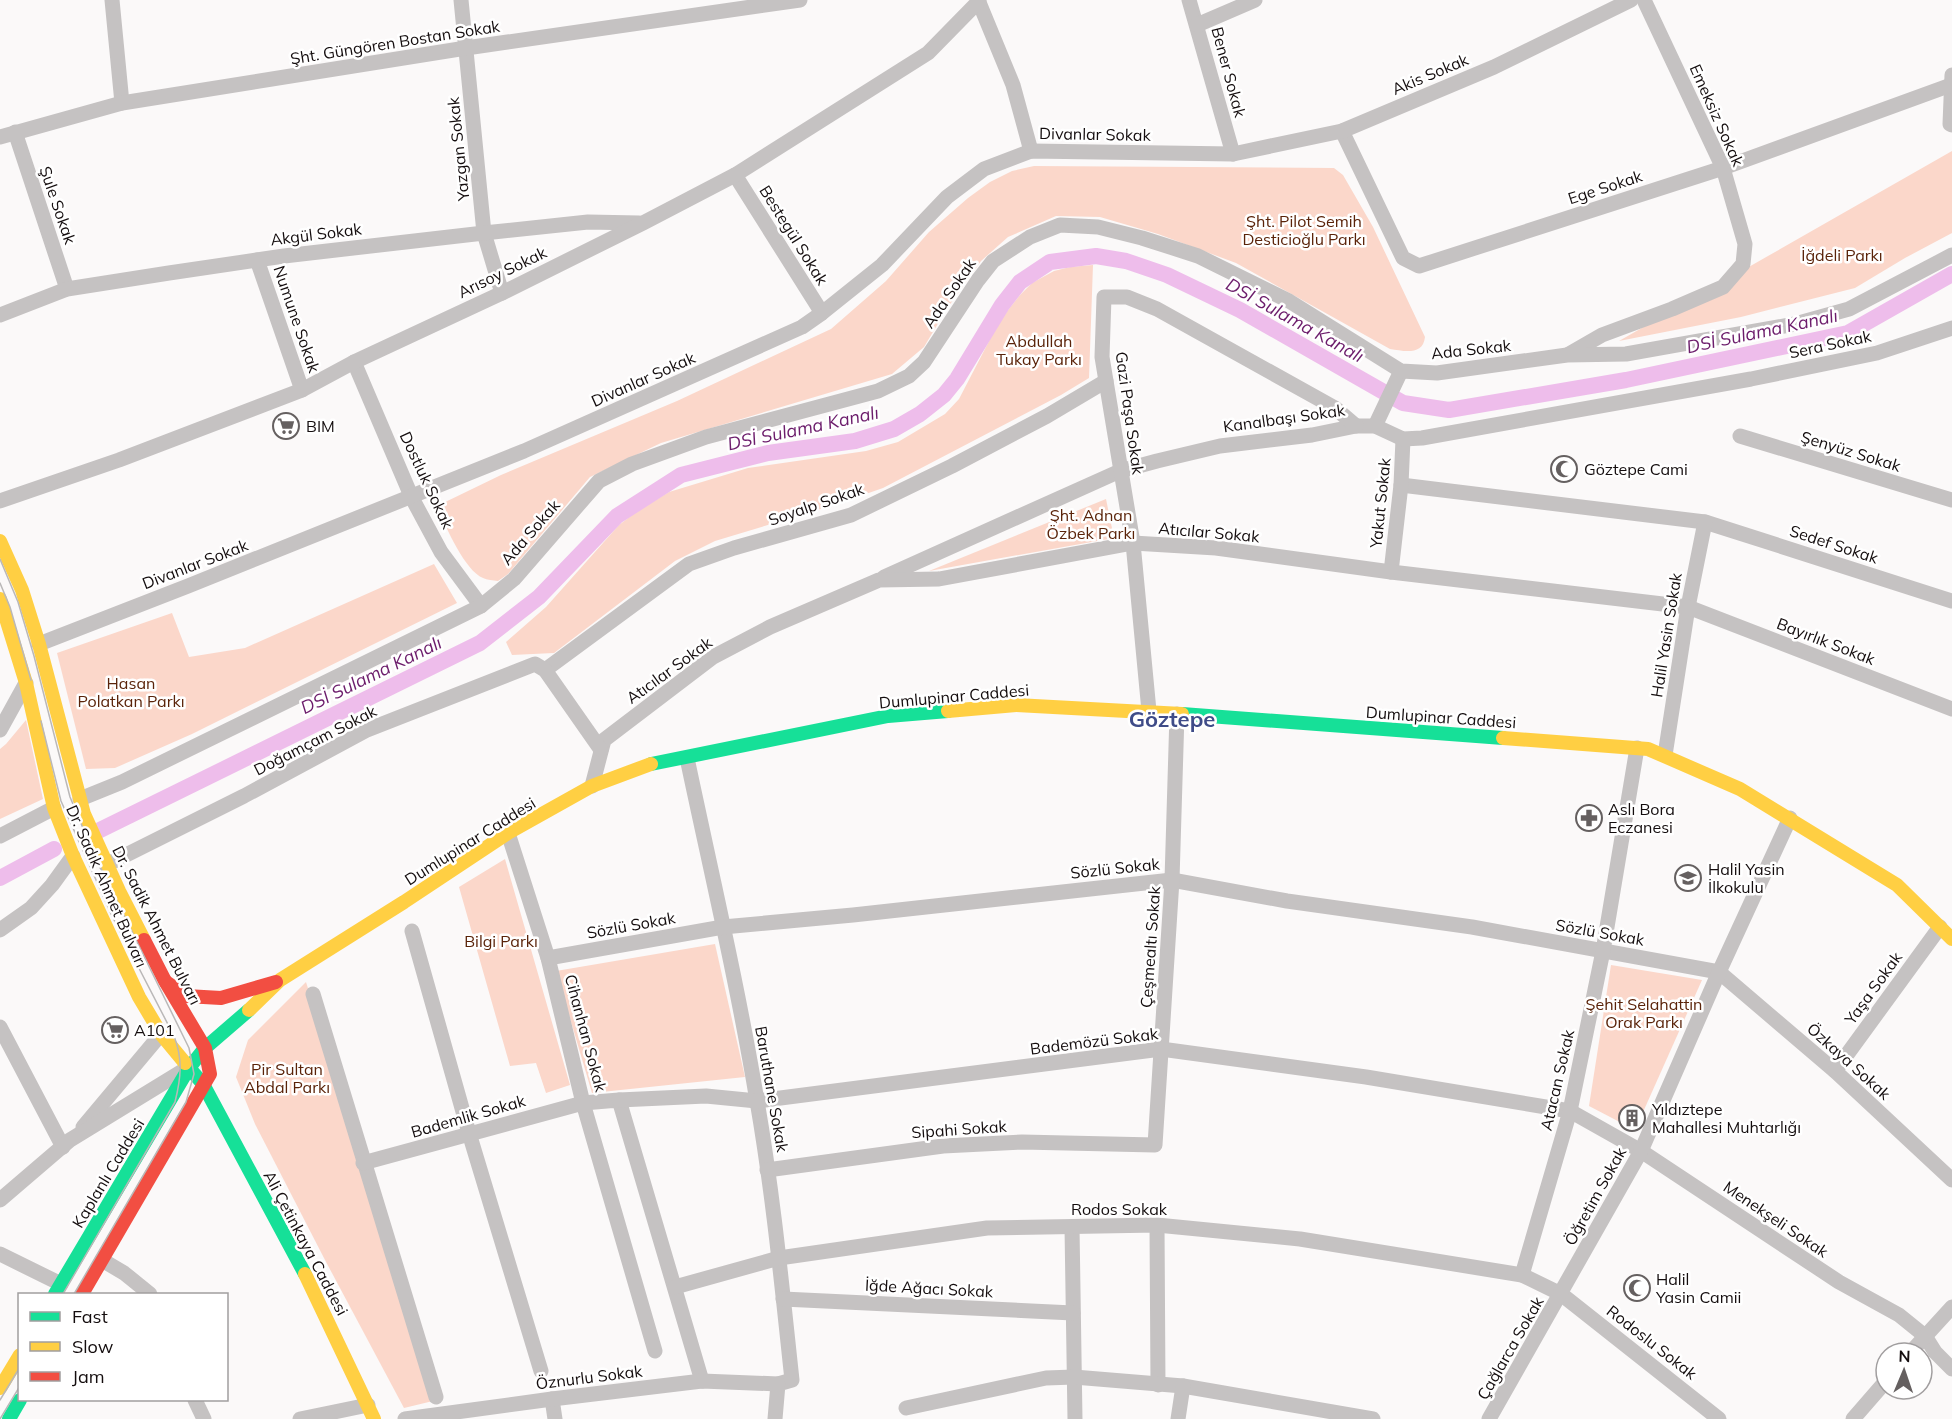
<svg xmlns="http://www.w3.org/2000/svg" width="1952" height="1419" viewBox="0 0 1952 1419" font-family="Mulish,sans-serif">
  <rect width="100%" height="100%" fill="#fbf9f9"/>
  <g fill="#fbd7ca">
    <polygon points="1952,151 1952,233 1905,258 1855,288 1741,317 1619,341"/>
    <path d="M1034,166L1334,168L1343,175L1373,227L1425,337C1423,356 1404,351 1390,349L1236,263L1158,234L1100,217L1056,216L1008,237L981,261L946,310L924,347L892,374L661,443L590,477L508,574L498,581C493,580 487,580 483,578C464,570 445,525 437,506L501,475L677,401L831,329L886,281L929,232L968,198L990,182L1012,171Z"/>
    <polygon points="1093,265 1089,378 1061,395 883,488 837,504 715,541 675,561 554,653 512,655 506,642 546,607 619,525 636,512 669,492 748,468 866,451 898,442 945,414 959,399 1000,320 1020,295 1032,283 1054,271 1070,267"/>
    <polygon points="1106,499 1114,538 929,571"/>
    <polygon points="434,564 457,603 192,734 115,768 86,769 57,653 172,613 189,657 245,648"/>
    <polygon points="26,720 43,799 0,819 0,749 6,744"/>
    <polygon points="505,859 570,1085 546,1093 536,1063 510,1066 459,887"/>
    <polygon points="715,944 745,1077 592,1093 556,971"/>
    <polygon points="1611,965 1702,980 1635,1130 1589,1106"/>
    <polygon points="306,982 363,1163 433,1401 404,1408 325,1260 255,1124 236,1077 248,1040"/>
  </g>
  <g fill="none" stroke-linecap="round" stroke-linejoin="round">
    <g stroke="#eebdeb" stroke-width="16">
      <polyline points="100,830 480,643 539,597 617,516 681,475 768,453 855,441 894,429 920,414 944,395 957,379 1002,305 1020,282 1050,262 1096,256 1126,261 1167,275 1240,310 1403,403 1449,410 1626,380 1848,333 1952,274"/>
      <polyline points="0,878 54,849"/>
    </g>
    <g stroke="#c5c2c2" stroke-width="15">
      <polyline points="112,0 122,103"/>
      <polyline points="461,0 484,233 502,293"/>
      <polyline points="978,0 1013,85 1031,151"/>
      <polyline points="1189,0 1233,154"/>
      <polyline points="1197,25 1255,0"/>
      <polyline points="1952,75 1950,124 1952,125"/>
      <polyline points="1342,131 1403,258 1419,266 1723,168 1951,85"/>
      <polyline points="15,132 67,289"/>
      <polyline points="0,137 122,103 466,48 800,0"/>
      <polyline points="735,175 822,313"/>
      <polyline points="257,260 302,390"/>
      <polyline points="0,315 67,289 169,273 284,256 484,233 588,222 639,223"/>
      <polyline points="1569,354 1602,335 1672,309 1723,287 1743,264 1745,244 1723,168 1644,0"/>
      <polyline points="354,362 412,498 441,552 481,606"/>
      <polyline points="1375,426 1401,371"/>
      <polyline points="1740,436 1952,500"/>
      <polyline points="1401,485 1705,522 1952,601"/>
      <polyline points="0,501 119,460 302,390 354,362 502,293 643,223 735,175 928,53 979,1"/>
      <polyline points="1391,572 1401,485 1403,439"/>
      <polyline points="884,577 1120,471 1157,461 1220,446 1312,435 1356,426 1375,426 1403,439 1422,438 1751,379 1877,353 1952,328"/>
      <polyline points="39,644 188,586 524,451 802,327 822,313 882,265 947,197 984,169 1031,151 1233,154 1342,131 1494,67 1631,0"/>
      <polyline points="545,670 689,564 734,548 851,515 952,466 1047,416 1106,381"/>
      <polyline points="1149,711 1133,543 1102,357 1104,297 1127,297 1157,309 1335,408 1356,426"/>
      <polyline points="0,730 26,683"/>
      <polyline points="1665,755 1688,607 1705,522"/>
      <path d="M687,758C711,872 738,986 757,1101C773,1193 782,1287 792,1380L778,1384L775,1419"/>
      <polyline points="592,786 604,740 713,657 770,627 879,580 939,579 1133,543 1216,548 1391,572 1688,607 1952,709"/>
      <polyline points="80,799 122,782 481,606 514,579 599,481 632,464 706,437 878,391 909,376 924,362 978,280 993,261 1030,237 1060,225 1098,227 1142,238 1198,256 1289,301 1401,371 1437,373 1567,355 1626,354 1795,324 1849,309 1952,255"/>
      <polyline points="508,833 548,958 583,1103 619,1100 702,1381"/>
      <polyline points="0,836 54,808"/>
      <polyline points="106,865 244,796 367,730 535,664 545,670 601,750"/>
      <polyline points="0,930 31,908 52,885 73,856"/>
      <polyline points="412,931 469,1133 541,1371"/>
      <polyline points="548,958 723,927 853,915 1172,880 1287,901 1472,927 1719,972 1835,1071 1952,1180"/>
      <polyline points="313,994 436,1397"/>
      <polyline points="0,1027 63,1147"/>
      <polyline points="1835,1071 1940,927"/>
      <polyline points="619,1100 706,1096 757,1101 1161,1049 1366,1077 1570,1111 1641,1151 1839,1282 1899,1315 1925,1336 1935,1352 1952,1369"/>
      <polyline points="83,1127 161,1034"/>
      <polyline points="363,1163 583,1103 655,1351"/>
      <polyline points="767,1170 943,1146 1022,1142 1155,1145 1172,880 1177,714"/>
      <polyline points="0,1200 70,1140 186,1069"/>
      <polyline points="1157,1225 1158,1385"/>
      <polyline points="1072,1227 1075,1419"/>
      <polyline points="0,1254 61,1284"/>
      <polyline points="102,1260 124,1273 150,1294"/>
      <polyline points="1522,1275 1570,1111 1603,951 1637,748"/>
      <polyline points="675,1287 779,1258 987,1228 1157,1225 1300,1239 1522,1275 1561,1294 1719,1419"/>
      <polyline points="783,1299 1073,1313"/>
      <polyline points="1910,1353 1952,1307"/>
      <polyline points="552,1399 555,1419"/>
      <polyline points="195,1400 204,1419"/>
      <polyline points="906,1408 1046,1378 1074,1377 1183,1386 1373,1419"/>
      <polyline points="300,1419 368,1405"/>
      <polyline points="405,1419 552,1399 702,1381 778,1384"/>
      <polyline points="1178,1419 1183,1386"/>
      <polyline points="1489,1419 1641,1151 1719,972 1790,818"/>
      <polyline points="1853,1419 1886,1381"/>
    </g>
    <g stroke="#16e098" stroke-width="14">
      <polyline points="1182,714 1503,738"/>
      <polyline points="651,764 888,716 948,711"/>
      <polyline points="185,1063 203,1084 305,1274"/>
      <polyline points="55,1294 189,1068 205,1048 249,1010"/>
      <polyline points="9,1419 20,1400"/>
    </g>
    <g stroke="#ffcf43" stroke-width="14">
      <polyline points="0,541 22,590 39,644 84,814 119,891 144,940"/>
      <polyline points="0,599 26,683 54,808 73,856 139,997 161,1034 185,1063"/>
      <polyline points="948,711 1016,705 1182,714"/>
      <polyline points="1503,738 1648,749 1740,789 1897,885 1952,939"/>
      <polyline points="249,1010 280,980 404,902 508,833 592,786 651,764"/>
      <polyline points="305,1274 374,1419"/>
      <polyline points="0,1388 20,1355"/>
    </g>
    <g stroke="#f24e42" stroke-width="14">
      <polyline points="166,982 186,996 221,998 276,982"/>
      <polyline points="82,1294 210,1074 205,1048 165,981 144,940"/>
    </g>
    <g stroke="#bab8b8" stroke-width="1.5">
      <polyline points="0,559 18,602 34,656 70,797 93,852 189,1048 194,1074 186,1102 74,1294"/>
      <polyline points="0,583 10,607 31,680"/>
      <path d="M41,721L61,801L112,916L174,1036C183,1059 181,1078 175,1102L63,1294"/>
      <polyline points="0,1400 20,1367"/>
      <polyline points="0,1419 20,1386"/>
    </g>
  </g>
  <defs>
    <symbol id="supermarket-ring" viewBox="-11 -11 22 22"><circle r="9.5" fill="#fff" stroke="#656060" stroke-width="1.5"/><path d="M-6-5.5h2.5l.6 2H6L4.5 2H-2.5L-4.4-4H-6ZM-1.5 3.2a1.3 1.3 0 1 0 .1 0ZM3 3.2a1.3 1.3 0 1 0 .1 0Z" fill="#656060"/></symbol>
    <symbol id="mosque-ring" viewBox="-11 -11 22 22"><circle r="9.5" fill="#fff" stroke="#656060" stroke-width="1.5"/><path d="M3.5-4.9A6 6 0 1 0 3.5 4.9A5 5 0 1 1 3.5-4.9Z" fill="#656060"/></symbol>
    <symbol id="pharmacy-ring" viewBox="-11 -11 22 22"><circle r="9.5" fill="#fff" stroke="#656060" stroke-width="1.5"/><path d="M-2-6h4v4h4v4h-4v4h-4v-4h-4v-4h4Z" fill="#656060"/></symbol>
    <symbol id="school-ring" viewBox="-11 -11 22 22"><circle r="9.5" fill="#fff" stroke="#656060" stroke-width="1.5"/><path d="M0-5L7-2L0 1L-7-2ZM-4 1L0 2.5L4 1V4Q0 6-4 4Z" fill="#656060"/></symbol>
    <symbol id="building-ring" viewBox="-11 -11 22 22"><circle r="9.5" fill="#fff" stroke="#656060" stroke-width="1.5"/><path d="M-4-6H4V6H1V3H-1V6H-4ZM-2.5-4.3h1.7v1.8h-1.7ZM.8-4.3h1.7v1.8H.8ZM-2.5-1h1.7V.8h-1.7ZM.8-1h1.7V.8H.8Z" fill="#656060"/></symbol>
  </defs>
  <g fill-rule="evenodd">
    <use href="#supermarket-ring" x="271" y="411" width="30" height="30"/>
    <use href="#mosque-ring" x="1549" y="454" width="30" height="30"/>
    <use href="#pharmacy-ring" x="1574" y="803" width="30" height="30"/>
    <use href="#school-ring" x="1673" y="863" width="30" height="30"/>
    <use href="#supermarket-ring" x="100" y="1015" width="30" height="30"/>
    <use href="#building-ring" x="1617" y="1103" width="30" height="30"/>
    <use href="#mosque-ring" x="1622" y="1273" width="30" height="30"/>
  </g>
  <g text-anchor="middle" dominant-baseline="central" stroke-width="5" stroke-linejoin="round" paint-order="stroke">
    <g font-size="16" fill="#140d0e" stroke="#fff">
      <text transform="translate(395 42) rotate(-9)">Şht. Güngören Bostan Sokak</text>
      <text transform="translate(1229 72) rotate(75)">Bener Sokak</text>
      <text transform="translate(1430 74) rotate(-23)">Akis Sokak</text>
      <text transform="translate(1717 115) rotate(66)">Emeksiz Sokak</text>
      <text transform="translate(1095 134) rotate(1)">Divanlar Sokak</text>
      <text transform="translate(458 149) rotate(-96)">Yazgan Sokak</text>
      <text transform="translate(1605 187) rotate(-18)">Ege Sokak</text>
      <text transform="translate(58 205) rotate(71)">Şule Sokak</text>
      <text transform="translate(316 234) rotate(-7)">Akgül Sokak</text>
      <text transform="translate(794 235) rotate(58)">Bestegül Sokak</text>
      <text transform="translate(502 272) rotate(-26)">Arısoy Sokak</text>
      <text transform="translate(949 293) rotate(-56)">Ada Sokak</text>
      <text transform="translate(297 319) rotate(71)">Numune Sokak</text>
      <text transform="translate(1830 344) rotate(-12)">Sera Sokak</text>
      <text transform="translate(1471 349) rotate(-6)">Ada Sokak</text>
      <text transform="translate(643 379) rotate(-24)">Divanlar Sokak</text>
      <text transform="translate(1130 413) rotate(82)">Gazi Paşa Sokak</text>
      <text transform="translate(1284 418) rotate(-8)">Kanalbaşı Sokak</text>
      <text transform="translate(1851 451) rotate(17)">Şenyüz Sokak</text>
      <text transform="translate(427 480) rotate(65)">Dostluk Sokak</text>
      <text transform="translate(1380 503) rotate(-84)">Yakut Sokak</text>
      <text transform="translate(816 504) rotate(-19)">Soyalp Sokak</text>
      <text transform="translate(530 532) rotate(-49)">Ada Sokak</text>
      <text transform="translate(1209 532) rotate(5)">Atıcılar Sokak</text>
      <text transform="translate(1834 544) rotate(18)">Sedef Sokak</text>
      <text transform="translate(195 564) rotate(-21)">Divanlar Sokak</text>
      <text transform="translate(1666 635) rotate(-81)">Halil Yasin Sokak</text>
      <text transform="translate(1826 641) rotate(21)">Bayırlık Sokak</text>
      <text transform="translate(669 670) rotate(-36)">Atıcılar Sokak</text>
      <text transform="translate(954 696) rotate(-5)">Dumlupinar Caddesi</text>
      <text transform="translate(1441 717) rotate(4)">Dumlupinar Caddesi</text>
      <text transform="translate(315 740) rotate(-27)">Doğamçam Sokak</text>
      <text transform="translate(470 841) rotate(-32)">Dumlupinar Caddesi</text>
      <text transform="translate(1115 868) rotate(-6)">Sözlü Sokak</text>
      <text transform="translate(107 886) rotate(66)">Dr. Sadık Ahmet Bulvarı</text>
      <text transform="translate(157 925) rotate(63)">Dr. Sadik Ahmet Bulvarı</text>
      <text transform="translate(631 925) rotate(-10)">Sözlü Sokak</text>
      <text transform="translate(1600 932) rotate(10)">Sözlü Sokak</text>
      <text transform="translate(1150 947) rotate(-86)">Çeşmealtı Sokak</text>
      <text transform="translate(1873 988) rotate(-54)">Yaşa Sokak</text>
      <text transform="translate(586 1033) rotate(75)">Cihanhan Sokak</text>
      <text transform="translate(1094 1041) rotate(-7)">Bademözü Sokak</text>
      <text transform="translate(1849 1061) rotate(42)">Özkaya Sokak</text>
      <text transform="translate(1557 1080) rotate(-77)">Atacan Sokak</text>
      <text transform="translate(772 1089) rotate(80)">Baruthane Sokak</text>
      <text transform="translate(468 1116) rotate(-16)">Bademlik Sokak</text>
      <text transform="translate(959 1129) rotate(-4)">Sipahi Sokak</text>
      <text transform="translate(108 1173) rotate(-59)">Kaplanlı Caddesi</text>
      <text transform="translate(1595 1196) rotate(-61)">Öğretim Sokak</text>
      <text x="1119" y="1209">Rodos Sokak</text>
      <text transform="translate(1776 1219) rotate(34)">Menekşeli Sokak</text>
      <text transform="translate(306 1243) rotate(62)">Ali Çetinkaya Caddesi</text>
      <text transform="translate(929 1288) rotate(3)">İğde Ağacı Sokak</text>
      <text transform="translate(1652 1342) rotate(38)">Rodoslu Sokak</text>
      <text transform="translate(1510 1348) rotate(-60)">Çağlarca Sokak</text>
      <text transform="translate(589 1377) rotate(-7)">Öznurlu Sokak</text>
    </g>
    <g font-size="16" fill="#5a2309" stroke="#fff">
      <text x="1304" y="221">Şht. Pilot Semih<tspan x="1304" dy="18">Desticioğlu Parkı</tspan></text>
      <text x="1842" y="255">İğdeli Parkı</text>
      <text x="1039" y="341">Abdullah<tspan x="1039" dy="18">Tukay Parkı</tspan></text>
      <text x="1091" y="515">Şht. Adnan<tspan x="1091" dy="18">Özbek Parkı</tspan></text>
      <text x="131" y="683">Hasan<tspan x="131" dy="18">Polatkan Parkı</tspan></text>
      <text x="501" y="941">Bilgi Parkı</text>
      <text x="1644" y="1004">Şehit Selahattin<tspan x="1644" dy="18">Orak Parkı</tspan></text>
      <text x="287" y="1069">Pir Sultan<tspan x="287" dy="18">Abdal Parkı</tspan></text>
    </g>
    <g font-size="16" fill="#140d0e" stroke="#fff" text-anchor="start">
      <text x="306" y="426">BIM</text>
      <text x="1584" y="469">Göztepe Cami</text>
      <text x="1608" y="809">Aslı Bora<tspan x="1608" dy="18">Eczanesi</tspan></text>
      <text x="1708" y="869">Halil Yasin<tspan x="1708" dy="18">İlkokulu</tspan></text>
      <text x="134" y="1030">A101</text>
      <text x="1652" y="1109">Yıldıztepe<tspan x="1652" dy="18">Mahallesi Muhtarlığı</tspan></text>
      <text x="1656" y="1279">Halil<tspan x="1656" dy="18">Yasin Camii</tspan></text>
    </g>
    <g font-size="18" font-style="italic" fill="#6c1c6b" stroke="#fff">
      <text transform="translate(1295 320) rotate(29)">DSİ Sulama Kanalı</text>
      <text transform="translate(1762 331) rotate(-12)">DSİ Sulama Kanalı</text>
      <text transform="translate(803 428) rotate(-12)">DSİ Sulama Kanalı</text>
      <text transform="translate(371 675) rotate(-26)">DSİ Sulama Kanalı</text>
    </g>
    <g font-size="22" font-weight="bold" fill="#3f4c88" stroke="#fff">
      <text x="1172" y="719">Göztepe</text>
    </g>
  </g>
  <rect x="18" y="1293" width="210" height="108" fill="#ffffff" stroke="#a19e9f" stroke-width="1.5"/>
  <rect x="30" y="1312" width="30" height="9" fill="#16e098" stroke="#a19e9f" stroke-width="1.5"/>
  <text x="72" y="1323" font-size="18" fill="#140d0e">Fast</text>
  <rect x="30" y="1342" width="30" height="9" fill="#ffcf43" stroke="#a19e9f" stroke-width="1.5"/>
  <text x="72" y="1353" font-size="18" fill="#140d0e">Slow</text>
  <rect x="30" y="1372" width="30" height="9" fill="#f24e42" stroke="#a19e9f" stroke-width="1.5"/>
  <text x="72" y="1383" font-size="18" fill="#140d0e">Jam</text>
  <g transform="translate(1904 1371) rotate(2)"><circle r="28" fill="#ffffff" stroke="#a19e9f" stroke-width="1.5"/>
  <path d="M0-4.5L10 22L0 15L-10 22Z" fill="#656060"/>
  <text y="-9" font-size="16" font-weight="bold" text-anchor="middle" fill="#140d0e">N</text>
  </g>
</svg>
